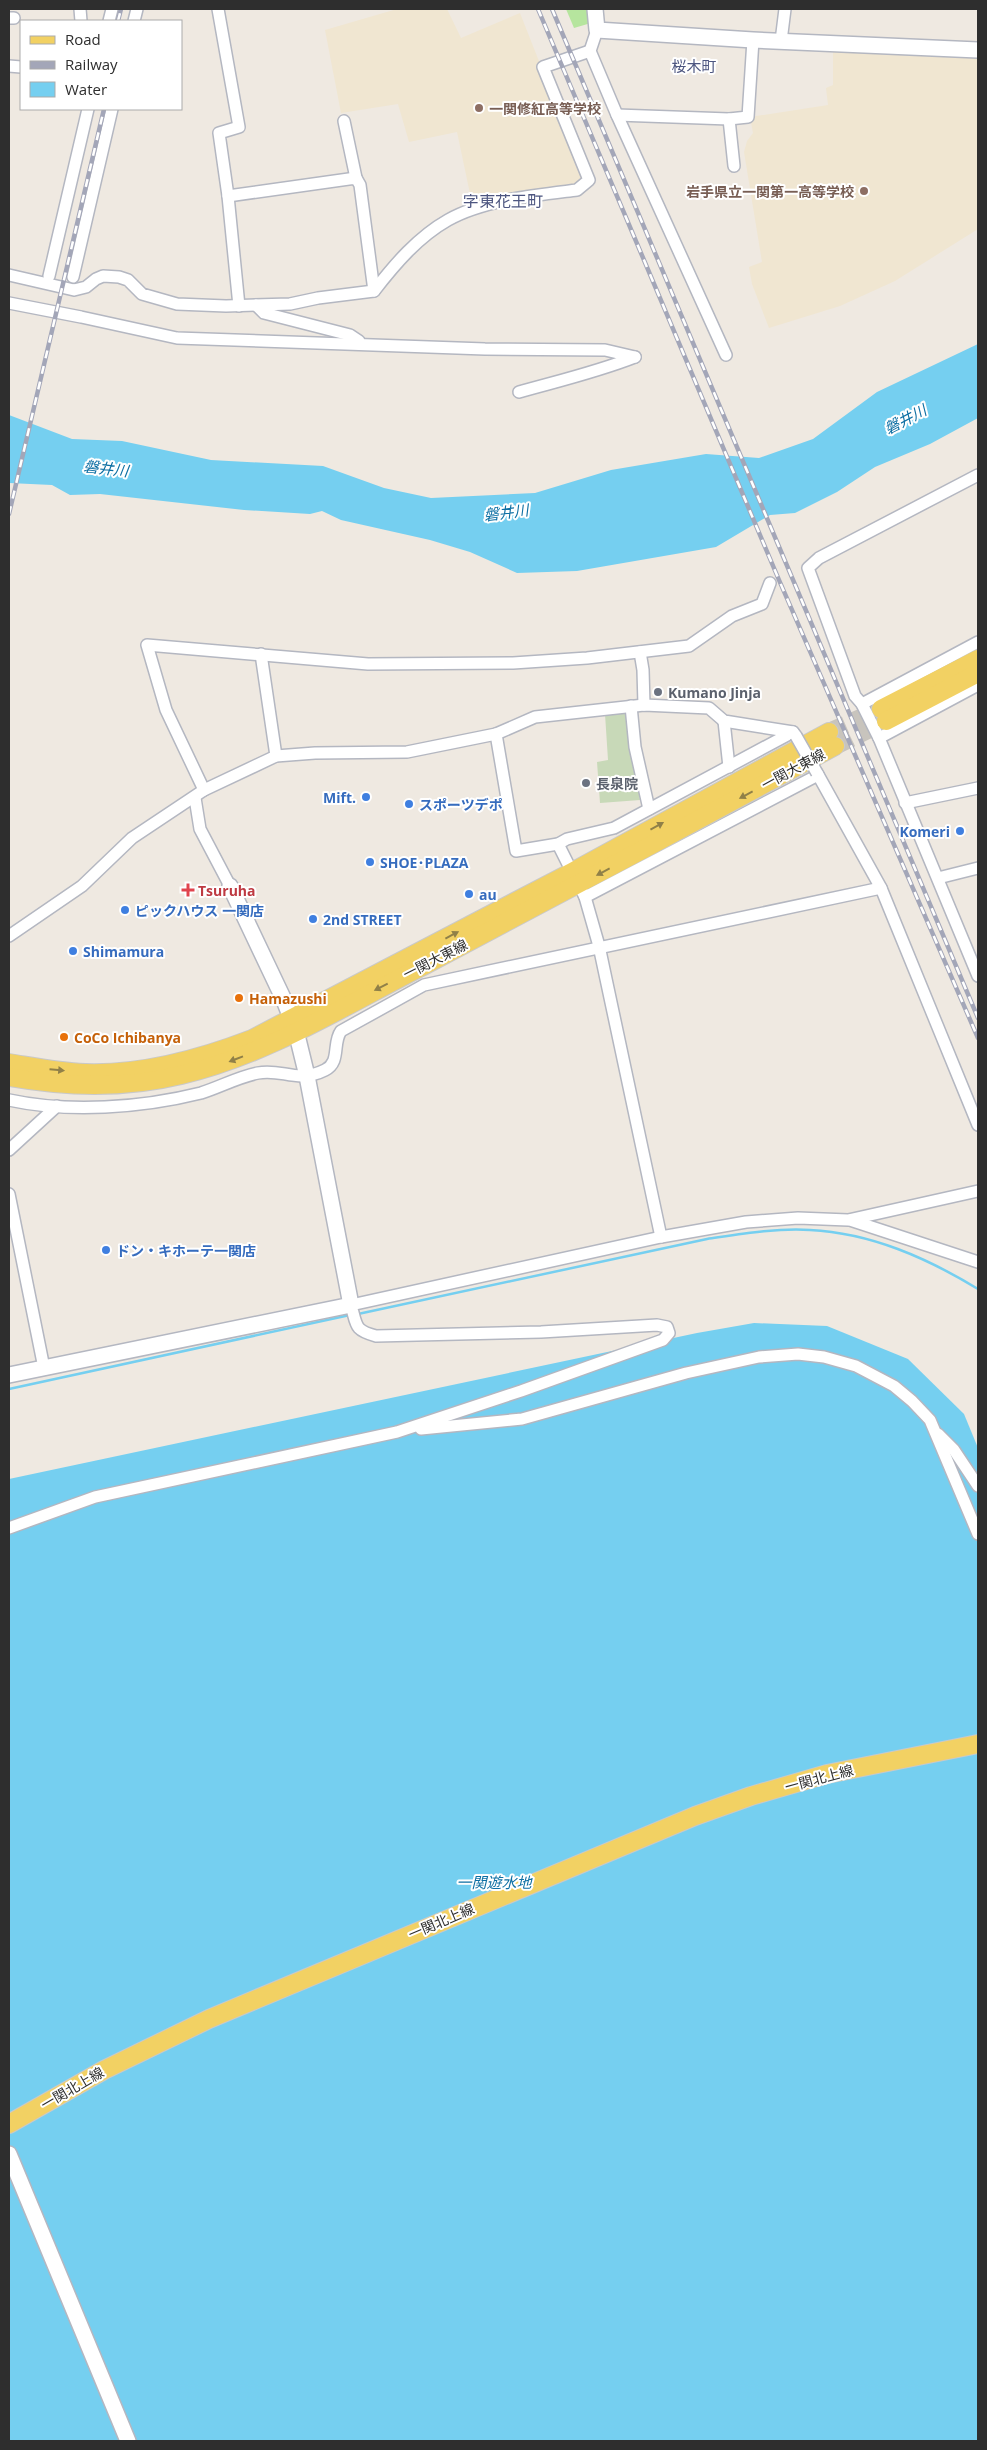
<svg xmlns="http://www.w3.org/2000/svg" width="987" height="2450" viewBox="0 0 987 2450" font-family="'Open Sans','Noto Sans JP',sans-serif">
  <rect width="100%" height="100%" fill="#efe9e1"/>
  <g fill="#f0e6d1">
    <polygon points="397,9 447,9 461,38 520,13 585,178 577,188 473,208 457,132 409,142 398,104 341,113 325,30"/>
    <polygon points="833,49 978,55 978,229 895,281 840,306 769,328 752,284 749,267 762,262 744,152 747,141 753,133 750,117 828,105 826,88 833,85"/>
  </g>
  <polygon fill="#b6e59e" points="566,9 589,9 591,23 574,28"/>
  <polygon fill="#c8d9b8" points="627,713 640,800 600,803 597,762 608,760 605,714"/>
  <g fill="#75cff0">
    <polygon points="978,344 978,418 930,444 875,467 837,492 795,513 770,515 716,547 577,571 517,573 470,552 430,540 341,520 322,511 310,514 244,510 100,494 70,495 52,485 9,483 9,415 72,439 122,441 211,460 323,466 384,488 431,498 535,493 611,470 706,454 759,458 813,439 877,392"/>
    <polygon points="754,1323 827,1326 908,1359 964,1414 978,1448 978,2441 9,2441 9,1479 697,1333"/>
  </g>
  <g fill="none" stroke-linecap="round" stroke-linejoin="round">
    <g stroke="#75cff0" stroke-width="2.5">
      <path d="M358,1314L707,1239C741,1234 775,1228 810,1230C871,1233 927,1258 978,1289"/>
      <polyline points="9,1389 350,1315"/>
    </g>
    <g stroke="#c8c4bd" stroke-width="18" stroke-dasharray="18 9" stroke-linecap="butt">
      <polyline points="829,732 881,709"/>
      <polyline points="835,746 886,721"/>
    </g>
    <defs>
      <g id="street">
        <polyline points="80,9 81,21"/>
        <polyline points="218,9 239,127 219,133 228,196 239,306"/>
        <polyline points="9,18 14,18"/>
        <polyline points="109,21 112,9"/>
        <polyline points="134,21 137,9"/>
        <polyline points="597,30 590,51 617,115 726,355"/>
        <polyline points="781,41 785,9"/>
        <polyline points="9,66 21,67"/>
        <polyline points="617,115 729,119 748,117 753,40"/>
        <polyline points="729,119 734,166"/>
        <polyline points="344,121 356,178"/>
        <polyline points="228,196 356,178 360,185 374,291"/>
        <path d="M9,275L74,290L86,287L96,279L103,276L119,277L128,280L142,294L177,304L226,306L290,304L318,298L374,291C395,264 418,237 448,220C483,200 537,195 577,190L589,180L543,67L590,51"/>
        <polyline points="49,276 88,109"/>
        <polyline points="73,277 112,109"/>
        <polyline points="9,303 81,317 177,338 485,349 605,350 635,357"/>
        <polyline points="256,305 264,313 350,335 359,341"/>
        <path d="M519,392C558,381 597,372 635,357"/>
        <polyline points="978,475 819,558 808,568 855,696 862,704 879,738 978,976"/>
        <polyline points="640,652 643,670 644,705"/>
        <polyline points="261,654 276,756"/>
        <polyline points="862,704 978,642"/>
        <polyline points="631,706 635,747 649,809"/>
        <polyline points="724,721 729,767"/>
        <polyline points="496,734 516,851 558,844 567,839 614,828 793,732"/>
        <polyline points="879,738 978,685"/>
        <polyline points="817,773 881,888 978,1125"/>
        <polyline points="204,790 166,710 147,645 368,664 513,663 587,658 689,646 732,616 762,604 770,583"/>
        <polyline points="195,798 200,829 230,886"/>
        <polyline points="905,803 978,788"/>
        <polyline points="558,844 572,872"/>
        <polyline points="938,878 978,868"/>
        <polyline points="579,885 585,897 599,946 661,1237"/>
        <polyline points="585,897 818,775"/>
        <polyline points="9,936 82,886 132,838 204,790 276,756 315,753 407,752 496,734 535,717 644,705 709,708 724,721 793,732 796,736"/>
        <path d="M9,1100C69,1113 141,1108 201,1093C220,1087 238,1077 258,1073C282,1068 297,1084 325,1070C341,1062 332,1043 341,1031L424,985L881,888"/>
        <polyline points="9,1150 57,1106"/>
        <polyline points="9,1194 44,1368"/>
        <polyline points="850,1220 978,1262"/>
        <polyline points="421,1429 522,1419 686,1373 759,1357 798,1354 824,1357 856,1366 894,1386 912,1401 930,1420 978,1534"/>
        <polyline points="938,1434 954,1450 978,1486"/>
        <path d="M9,1528L95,1497L397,1432L521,1391L663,1340L669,1333L667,1327L657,1325L541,1332L376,1336C354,1330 357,1326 351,1305L661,1237L746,1222L798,1218L848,1220L978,1191"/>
      </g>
      <g id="secondary">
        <polyline points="595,9 597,30 753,40 978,50"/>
        <polyline points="9,1375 351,1305 307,1076 296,1031 284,1000 230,886"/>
        <polyline points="9,2154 128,2441"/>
      </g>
      <g id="primary">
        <polyline points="881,709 978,659"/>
        <polyline points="886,721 978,673"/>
        <path d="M9,1063C34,1067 59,1072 85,1073C142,1075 200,1059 252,1039L572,872L829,732"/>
        <path d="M9,1077C65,1087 124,1089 181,1075C267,1055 346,1005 425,965C562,893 699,820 835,746"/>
        <polyline points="9,2124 104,2070 209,2019 695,1816 751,1796 827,1774 978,1744"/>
      </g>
    </defs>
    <use href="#street" stroke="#b4b7c1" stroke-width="14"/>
    <use href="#secondary" stroke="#b4b7c1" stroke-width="18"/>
    <use href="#primary" stroke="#c9c9c9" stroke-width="20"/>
    <use href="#street" stroke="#fff" stroke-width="11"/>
    <use href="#secondary" stroke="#fff" stroke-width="15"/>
    <use href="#primary" stroke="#f2d163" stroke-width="18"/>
    <defs>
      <g id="rail">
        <polyline points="538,9 779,580 978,1038"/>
        <polyline points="552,9 978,1018"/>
        <polyline points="118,21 121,9"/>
        <polyline points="9,514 104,109"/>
      </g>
    </defs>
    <use href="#rail" stroke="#a3a6b8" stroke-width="4.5"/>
    <use href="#rail" stroke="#fff" stroke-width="2.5" stroke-dasharray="8" stroke-linecap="butt"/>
    <defs>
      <polyline id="street-bridge" points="796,736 817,773"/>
    </defs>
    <use href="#street-bridge" stroke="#b4b7c1" stroke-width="14" stroke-linecap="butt"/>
    <use href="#street-bridge" stroke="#fff" stroke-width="11"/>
  </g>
  <defs><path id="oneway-solid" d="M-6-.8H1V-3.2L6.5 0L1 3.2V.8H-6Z" transform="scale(1.25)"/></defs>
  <g fill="#908048">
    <use href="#oneway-solid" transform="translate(746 795) rotate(152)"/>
    <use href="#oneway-solid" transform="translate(657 826) rotate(-29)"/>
    <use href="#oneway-solid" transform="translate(603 872) rotate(152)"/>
    <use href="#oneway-solid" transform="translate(452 935) rotate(-28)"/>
    <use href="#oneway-solid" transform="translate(381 987) rotate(153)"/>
    <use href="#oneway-solid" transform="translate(236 1059) rotate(159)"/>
    <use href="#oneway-solid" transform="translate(57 1070) rotate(5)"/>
  </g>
  <g fill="#8d6e63" stroke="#fff" stroke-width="2">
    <circle cx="479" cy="108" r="5"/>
    <circle cx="864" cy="191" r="5"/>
  </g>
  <g fill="#6b7280" stroke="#fff" stroke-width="2">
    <circle cx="658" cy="692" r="5"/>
    <circle cx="586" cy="783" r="5"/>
  </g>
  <g fill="#3f7fe0" stroke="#fff" stroke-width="2">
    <circle cx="366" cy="797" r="5"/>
    <circle cx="409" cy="804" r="5"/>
    <circle cx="960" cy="831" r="5"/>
    <circle cx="370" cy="862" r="5"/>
    <circle cx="469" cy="894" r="5"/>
    <circle cx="125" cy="910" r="5"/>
    <circle cx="313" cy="919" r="5"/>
    <circle cx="73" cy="951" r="5"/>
    <circle cx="106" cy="1250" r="5"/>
  </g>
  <path fill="#e0444e" stroke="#fff" stroke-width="2" d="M185.5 882.5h5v5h5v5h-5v5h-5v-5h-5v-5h5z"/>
  <g fill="#e8710a" stroke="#fff" stroke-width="2">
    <circle cx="239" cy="998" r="5"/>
    <circle cx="64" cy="1037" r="5"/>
  </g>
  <g text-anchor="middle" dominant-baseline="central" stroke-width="4" stroke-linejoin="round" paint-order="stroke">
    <g font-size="14" font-weight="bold" fill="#785e54" stroke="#fff" text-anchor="start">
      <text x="489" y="108">一関修紅高等学校</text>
      <text x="854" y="191" text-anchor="end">岩手県立一関第一高等学校</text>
    </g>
    <g font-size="14" font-weight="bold" fill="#5b616d" stroke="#fff" text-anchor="start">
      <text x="668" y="692">Kumano Jinja</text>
      <text x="596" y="783">長泉院</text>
    </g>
    <g font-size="14" fill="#2e2e2e" stroke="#fff">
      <text transform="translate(793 769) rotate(-28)">一関大東線</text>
      <text transform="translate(435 959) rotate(-27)">一関大東線</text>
      <text transform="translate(819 1778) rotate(-15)">一関北上線</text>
      <text transform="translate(441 1921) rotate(-23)">一関北上線</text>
      <text transform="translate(72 2088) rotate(-30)">一関北上線</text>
    </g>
    <g font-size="14" font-weight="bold" fill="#366cbe" stroke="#fff" text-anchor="start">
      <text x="356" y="797" text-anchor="end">Mift.</text>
      <text x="419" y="804">スポーツデポ</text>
      <text x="950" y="831" text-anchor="end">Komeri</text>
      <text x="380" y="862">SHOE･PLAZA</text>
      <text x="479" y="894">au</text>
      <text x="135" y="910">ピックハウス 一関店</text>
      <text x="323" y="919">2nd STREET</text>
      <text x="83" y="951">Shimamura</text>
      <text x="116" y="1250">ドン・キホーテ一関店</text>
    </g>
    <g font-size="14" font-weight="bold" fill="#be3a42" stroke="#fff" text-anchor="start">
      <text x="198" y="890">Tsuruha</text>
    </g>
    <g font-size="14" font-weight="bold" fill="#c56008" stroke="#fff" text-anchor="start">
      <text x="249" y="998">Hamazushi</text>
      <text x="74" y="1037">CoCo Ichibanya</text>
    </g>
    <g font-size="15" fill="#4d5680" stroke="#fff">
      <text x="694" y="66">桜木町</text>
    </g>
    <g font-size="15" font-style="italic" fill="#0d6fa3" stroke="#fff">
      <text transform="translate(905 419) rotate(-28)">磐井川</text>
      <text transform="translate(106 468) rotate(7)">磐井川</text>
      <text transform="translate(506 512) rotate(-7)">磐井川</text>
      <text x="494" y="1882">一関遊水地</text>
    </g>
    <g font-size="16" fill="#4d5680" stroke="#fff">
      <text x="503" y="201">字東花王町</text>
    </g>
  </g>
  <rect width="987" height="2450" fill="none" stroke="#2e2e2e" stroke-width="20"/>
  <rect x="20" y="20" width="162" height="90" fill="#ffffff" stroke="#ababab"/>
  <rect x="30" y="36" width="25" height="8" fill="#f2d163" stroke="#ababab"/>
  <text x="65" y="45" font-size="15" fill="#2e2e2e">Road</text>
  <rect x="30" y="61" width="25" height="8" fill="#a3a6b8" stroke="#ababab"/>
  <text x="65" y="70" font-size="15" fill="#2e2e2e">Railway</text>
  <rect x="30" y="82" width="25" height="15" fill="#75cff0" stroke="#ababab"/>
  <text x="65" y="95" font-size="15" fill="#2e2e2e">Water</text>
</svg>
